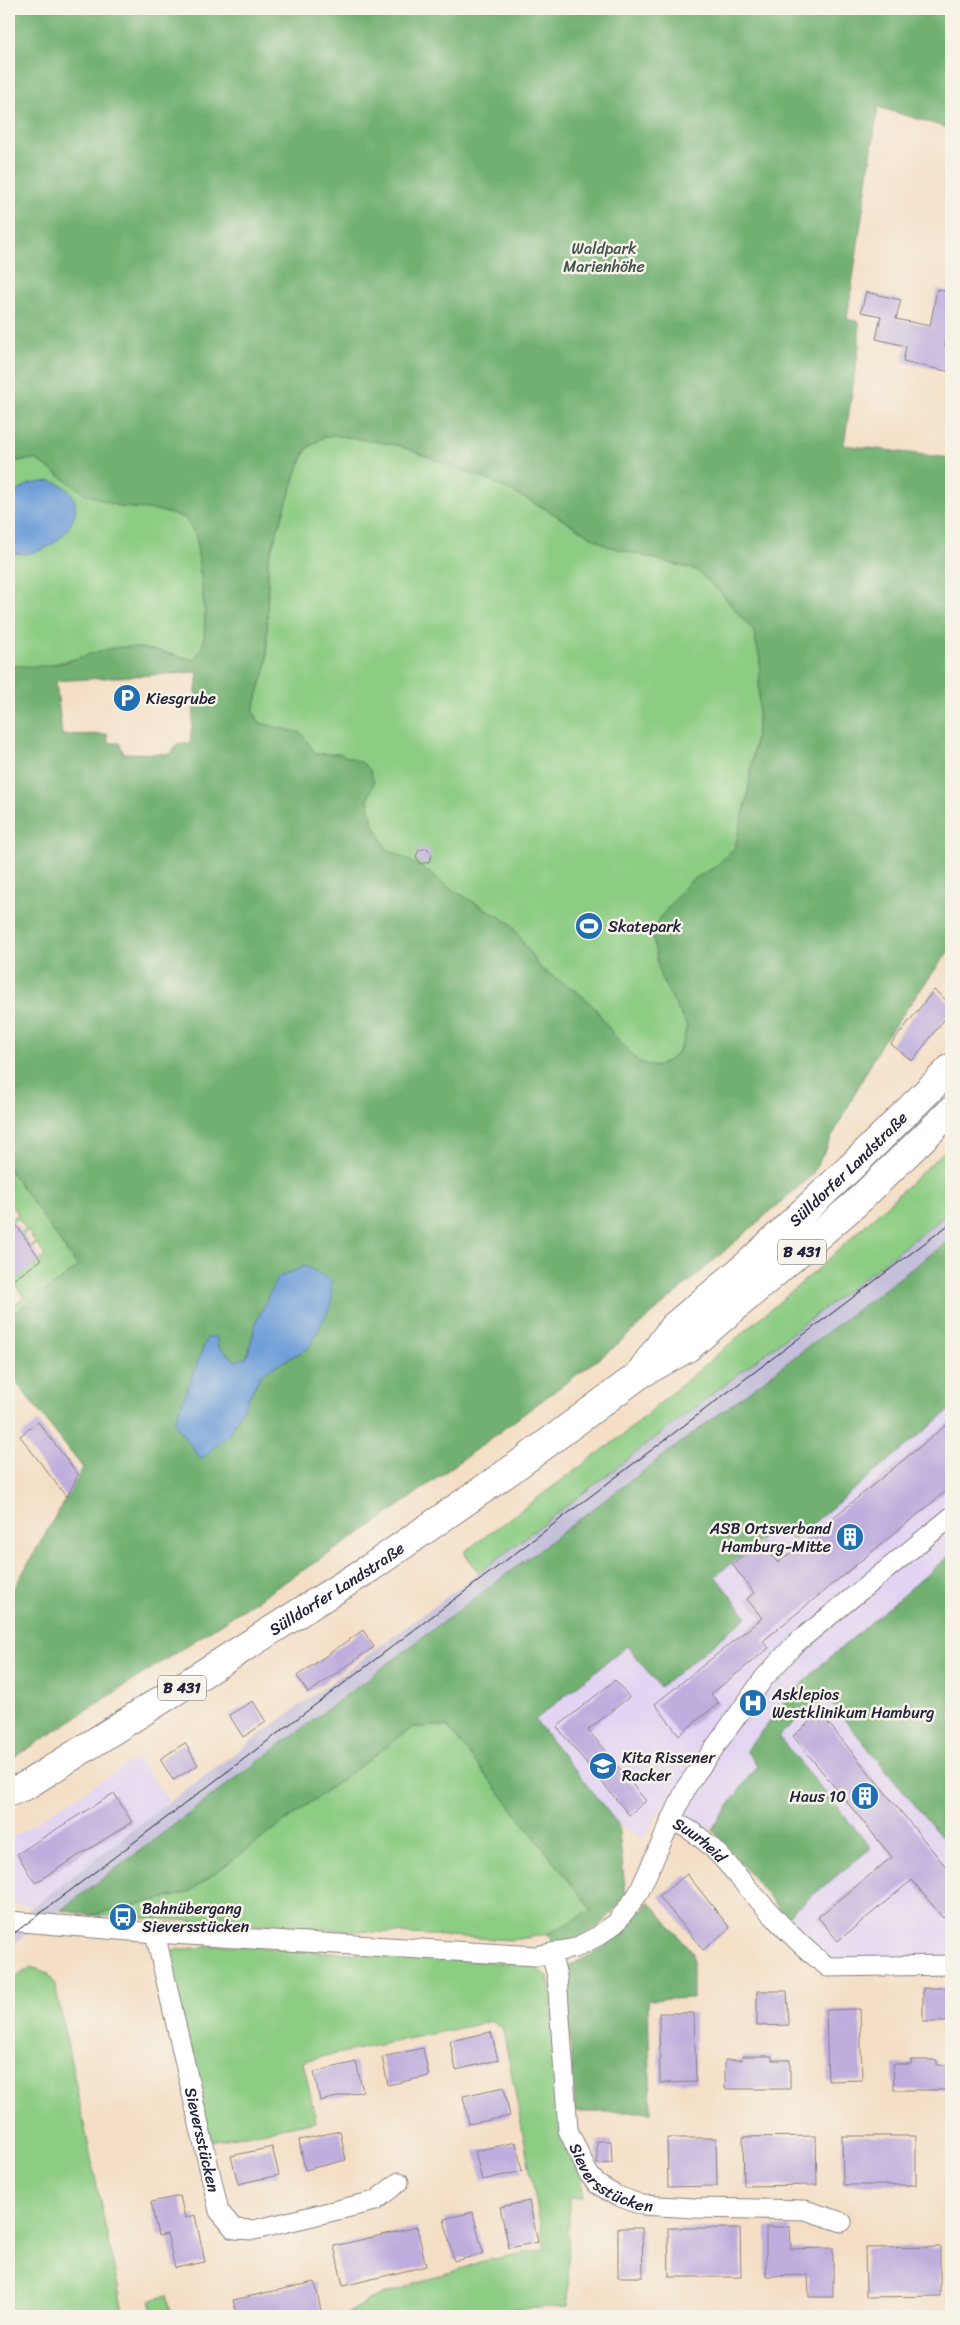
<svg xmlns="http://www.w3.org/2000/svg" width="960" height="2325" viewBox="0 0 960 2325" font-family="Sriracha,sans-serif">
  <rect width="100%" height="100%" fill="#f7f3e8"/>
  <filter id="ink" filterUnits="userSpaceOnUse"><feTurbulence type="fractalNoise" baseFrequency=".02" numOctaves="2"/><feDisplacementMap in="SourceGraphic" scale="10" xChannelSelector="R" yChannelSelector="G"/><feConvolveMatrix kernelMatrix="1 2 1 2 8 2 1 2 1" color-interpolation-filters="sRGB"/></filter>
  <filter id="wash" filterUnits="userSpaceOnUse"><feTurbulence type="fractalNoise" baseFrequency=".0096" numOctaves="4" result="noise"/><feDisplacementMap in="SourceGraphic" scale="20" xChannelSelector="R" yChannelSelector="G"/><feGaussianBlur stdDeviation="1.12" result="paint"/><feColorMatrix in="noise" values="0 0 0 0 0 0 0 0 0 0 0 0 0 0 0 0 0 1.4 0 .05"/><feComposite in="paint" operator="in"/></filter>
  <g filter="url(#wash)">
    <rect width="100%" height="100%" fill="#f4dfc6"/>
    <g fill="#e2d4f3">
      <polygon points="951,1409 951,1961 831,1967 712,1829 660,1809 644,1839 618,1824 535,1720 627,1646 660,1686 747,1617 715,1576 773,1530 794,1538"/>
      <polygon points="137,1758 169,1802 34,1906 9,1903 9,1840"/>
    </g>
    <polygon fill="#c5c0da" points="951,1211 951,1239 61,1910 9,1947 9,1922 34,1906 169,1802 479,1573"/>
    <g fill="#8ccc83" stroke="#57775f">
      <polygon points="334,435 397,445 491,481 542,507 607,546 696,570 722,594 754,632 760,660 758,720 747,799 735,847 715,867 689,882 680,1011 687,1026 683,1043 675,1057 656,1067 639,1062 613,1034 595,1008 579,993 541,969 510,923 451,889 421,867 386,848 373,823 368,800 374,782 341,754 316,754 301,733 260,723 253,711 267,663 268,560 298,468 307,449 322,438"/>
      <polygon points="35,459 85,493 120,507 157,510 185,518 196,536 205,615 204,642 195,660 157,651 126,647 36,668 9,665 9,462"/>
      <polygon points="951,1145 951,1211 479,1573 464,1552 619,1438 819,1268"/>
      <polygon points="9,1169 78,1267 9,1317 9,1304 11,1303 13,1305 24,1297 12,1280 45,1256 37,1244 31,1248 30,1246 35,1242 28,1231 22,1235 21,1233 26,1229 18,1218 13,1222 11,1219 18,1214 9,1204"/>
      <polygon points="447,1726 592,1910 548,1934 512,1940 90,1915 188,1893 413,1727"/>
      <polygon points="222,1945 533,1965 548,1977 582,2179 583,2197 569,2198 568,2306 446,2314 440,2316 344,2316 370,2299 484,2261 545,2249 503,2029 493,2021 303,2061 316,2121 211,2142 167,1951"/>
      <polygon points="31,1967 48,1973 55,1985 124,2316 9,2316 9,1982"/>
      <polygon points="167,2296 172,2316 154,2316 150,2300"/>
    </g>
    <g fill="#71b071" stroke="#4a6956" fill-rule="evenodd">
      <path d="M9,9H951V129L878,107L847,319L859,322V345L844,445L951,458V948L881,1044L812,1175L613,1348L379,1521L9,1761V1597L83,1468L9,1373V1317L78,1267L9,1169V665C29,667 46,667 66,662C86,656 105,647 126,647C149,647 172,655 195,660L204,642L205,615L196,536L185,518L157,510L120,507L85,493L35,459L9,462ZM334,435L397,445L491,481L542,507L607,546L696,570L722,594L754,632L760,660L758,720L747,799L735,847L715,867L689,882L658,920L652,934L660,976L687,1026C681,1052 679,1055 656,1067L639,1062L613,1034L595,1008L579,993L541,969L510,923L451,889L421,867L386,848L373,823L368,800L374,782L370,770L363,763L341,754H316L301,733L260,723L253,711L267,663L268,560L298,468L306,449L322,438ZM198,672L190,743L177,744L171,754L124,753L119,743H108L107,734L62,735L56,681ZM257,1320L309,1348L262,1373L228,1436L216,1336L218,1347L236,1361L247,1357Z"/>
      <polygon points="951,1239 951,1409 794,1539 773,1530 715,1576 747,1617 660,1687 627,1646 535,1720 618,1824 626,1896 601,1925 562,1946 555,1946 548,1934 592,1910 447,1726 413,1727 188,1893 90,1915 61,1910"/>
      <polygon points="951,1554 951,1849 826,1697 778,1736 871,1848 786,1917 712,1829 757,1765 746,1751 786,1700 821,1665"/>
      <path d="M649,1901L693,1953V1998L648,2000L651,2112H575L565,1967C603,1952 625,1931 649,1901Z"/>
    </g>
    <g fill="#6d9ed8" stroke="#48608a">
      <path d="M51,481C106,496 58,566 9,552V497L29,484Z"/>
      <polygon points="305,1266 331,1280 332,1303 309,1348 262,1373 228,1436 201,1459 174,1423 207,1338 216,1336 218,1347 236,1361 247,1357 257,1320 277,1278"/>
    </g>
    <g id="blocks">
      <g fill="#beaddd">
        <polygon points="937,289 951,292 951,315 945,346 951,347 951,372 903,362 906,346 876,339 881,316 861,312 866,292 901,300 896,319 930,326"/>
        <polygon points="427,848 432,855 429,862 421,864 416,857 419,850"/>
        <polygon points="934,990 951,1004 951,1011 912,1061 891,1044"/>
        <polygon points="9,1215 41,1260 9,1283"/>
        <polygon points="951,1421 951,1487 763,1641 769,1648 711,1694 719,1703 679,1735 655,1704 762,1618 747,1599 754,1593 732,1564 761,1542 778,1563"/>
        <polygon points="38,1422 78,1474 67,1498 20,1436"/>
        <polygon points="363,1630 374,1647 308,1693 297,1676"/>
        <polygon points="615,1680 629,1697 588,1730 646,1801 629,1815 557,1727"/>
        <polygon points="253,1701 266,1722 243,1737 229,1715"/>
        <polygon points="820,1713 951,1873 951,1911 943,1918 912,1880 838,1941 818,1917 892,1857 793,1736"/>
        <polygon points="185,1743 198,1765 173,1780 160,1759"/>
        <polygon points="114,1793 132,1822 35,1883 17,1854"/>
        <polygon points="687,1874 730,1928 703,1950 659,1896"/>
        <rect x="923" y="1988" width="28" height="34"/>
        <polygon points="757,1991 787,1991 789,2025 757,2026"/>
        <polygon points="860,2009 862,2080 828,2081 826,2010"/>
        <polygon points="659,2013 694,2013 696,2082 660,2083"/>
        <polygon points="491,2032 498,2060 456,2070 450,2041"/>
        <polygon points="423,2048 429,2076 388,2085 382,2057"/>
        <polygon points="742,2056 772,2056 772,2060 790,2060 790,2089 725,2089 725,2060 742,2060"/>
        <polygon points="911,2060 937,2060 937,2065 951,2065 951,2090 894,2090 893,2064 911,2064"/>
        <polygon points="356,2062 363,2091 320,2101 314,2072"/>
        <polygon points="504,2087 510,2116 469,2124 463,2096"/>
        <polygon points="340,2131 346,2160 305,2170 299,2140"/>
        <polygon points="816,2136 817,2185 744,2186 743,2137"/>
        <polygon points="842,2136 916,2136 916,2185 843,2185"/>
        <polygon points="667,2138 716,2138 717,2186 668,2187"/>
        <polygon points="597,2141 611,2141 612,2163 597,2164"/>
        <polygon points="516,2142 522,2171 482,2180 475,2151"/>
        <polygon points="272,2147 279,2175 238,2184 231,2156"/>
        <polygon points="180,2196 185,2218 195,2215 205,2262 175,2268 167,2234 158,2236 151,2202"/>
        <polygon points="529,2201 538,2242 509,2248 500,2207"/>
        <polygon points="473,2212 483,2254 454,2261 444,2219"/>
        <polygon points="417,2227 426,2266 343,2286 334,2246"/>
        <polygon points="766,2227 790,2227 791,2249 833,2248 833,2297 809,2297 808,2275 766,2276"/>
        <polygon points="618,2228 642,2228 643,2277 618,2277"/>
        <polygon points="668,2228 740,2228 741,2277 669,2277"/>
        <polygon points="940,2247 940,2296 866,2297 865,2248"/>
        <polygon points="315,2282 322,2316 237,2316 233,2300"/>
      </g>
    </g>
  </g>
  <g filter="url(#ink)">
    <use href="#blocks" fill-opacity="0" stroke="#8b8080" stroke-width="1"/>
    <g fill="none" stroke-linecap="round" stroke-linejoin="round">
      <defs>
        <g id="minor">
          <path id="s1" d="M670,1820C705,1834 723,1859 747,1887C772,1915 797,1944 828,1967L951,1965"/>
          <polyline points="9,1921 155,1933 536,1956 575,1948 598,1936 616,1923 638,1894 687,1786 764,1678 795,1644 951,1517"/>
          <path id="s2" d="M155,1933L219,2211L234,2229L254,2230L375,2201L399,2182"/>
          <path id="s3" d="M551,1954L557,1976L568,2130L588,2173L597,2184L615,2195L642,2205L694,2208L805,2210L842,2222"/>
        </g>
        <g id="primary">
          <path id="s4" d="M642,1370L673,1327L748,1264L854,1164L951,1068"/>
          <path id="s5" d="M9,1792L25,1786L370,1568L511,1470L639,1375L689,1347L855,1204L951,1111"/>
        </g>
      </defs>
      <use href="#minor" stroke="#8b8080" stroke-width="21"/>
      <use href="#primary" stroke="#8b8080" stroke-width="30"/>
      <use href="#minor" stroke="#fff" stroke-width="19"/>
      <use href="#primary" stroke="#fff" stroke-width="28"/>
      <polyline stroke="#22223b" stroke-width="1" points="9,1937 951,1223"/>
    </g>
  </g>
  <defs>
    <symbol id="parking-disc" viewBox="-11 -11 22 22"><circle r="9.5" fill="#1f6fb2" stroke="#f7f3e8"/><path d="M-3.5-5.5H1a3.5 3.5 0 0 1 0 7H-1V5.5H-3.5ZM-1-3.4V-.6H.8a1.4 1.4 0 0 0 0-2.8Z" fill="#fff"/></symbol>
    <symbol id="stadium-disc" viewBox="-11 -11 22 22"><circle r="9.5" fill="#1f6fb2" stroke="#f7f3e8"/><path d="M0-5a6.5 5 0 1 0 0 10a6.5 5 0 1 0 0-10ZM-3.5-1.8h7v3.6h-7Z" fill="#fff"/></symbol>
    <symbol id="building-disc" viewBox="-11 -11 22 22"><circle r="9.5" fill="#1f6fb2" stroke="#f7f3e8"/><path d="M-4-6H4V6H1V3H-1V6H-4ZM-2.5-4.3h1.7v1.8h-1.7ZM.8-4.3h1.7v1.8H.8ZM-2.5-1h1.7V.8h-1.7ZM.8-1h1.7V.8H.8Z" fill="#fff"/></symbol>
    <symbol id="hospital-disc" viewBox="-11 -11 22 22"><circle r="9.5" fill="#1f6fb2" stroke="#f7f3e8"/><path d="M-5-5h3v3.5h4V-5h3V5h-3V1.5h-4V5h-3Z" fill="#fff"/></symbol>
    <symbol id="school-disc" viewBox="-11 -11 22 22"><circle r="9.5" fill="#1f6fb2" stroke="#f7f3e8"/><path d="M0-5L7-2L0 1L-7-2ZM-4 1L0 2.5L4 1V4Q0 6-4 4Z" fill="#fff"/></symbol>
    <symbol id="bus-disc" viewBox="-11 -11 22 22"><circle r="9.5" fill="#1f6fb2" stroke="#f7f3e8"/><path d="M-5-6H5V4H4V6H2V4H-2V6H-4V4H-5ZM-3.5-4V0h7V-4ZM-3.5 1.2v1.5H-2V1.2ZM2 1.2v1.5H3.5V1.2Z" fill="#fff"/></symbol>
  </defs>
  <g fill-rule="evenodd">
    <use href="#parking-disc" x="111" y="682" width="32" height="32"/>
    <use href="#stadium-disc" x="573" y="910" width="32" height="32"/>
    <use href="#building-disc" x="834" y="1521" width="32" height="32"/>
    <use href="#hospital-disc" x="737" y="1687" width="32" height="32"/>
    <use href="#school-disc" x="587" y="1750" width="32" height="32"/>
    <use href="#building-disc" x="849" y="1780" width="32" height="32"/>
    <use href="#bus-disc" x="107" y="1901" width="32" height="32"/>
  </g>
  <g text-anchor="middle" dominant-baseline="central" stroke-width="5" stroke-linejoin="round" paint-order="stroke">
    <g fill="#f7f3e8" stroke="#62616f" stroke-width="1">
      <rect x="778" y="1239.5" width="48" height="25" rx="4"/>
      <rect x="158" y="1675.5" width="48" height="25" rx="4"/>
    </g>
    <g font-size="15" font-weight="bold" fill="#22223b">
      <text x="802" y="1252">B 431</text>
      <text x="182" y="1688">B 431</text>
    </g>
    <g font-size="16" fill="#425551" stroke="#f7f3e8">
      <text x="604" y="248">Waldpark<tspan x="604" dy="18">Marienhöhe</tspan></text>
    </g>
    <g font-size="16" fill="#22223b" stroke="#f7f3e8" text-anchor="start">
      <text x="146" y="698">Kiesgrube</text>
      <text x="608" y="926">Skatepark</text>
      <text x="831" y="1528" text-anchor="end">ASB Ortsverband<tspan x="831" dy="18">Hamburg-Mitte</tspan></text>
      <text x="772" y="1694">Asklepios<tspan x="772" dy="18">Westklinikum Hamburg</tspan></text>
      <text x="622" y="1757">Kita Rissener<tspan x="622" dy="18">Racker</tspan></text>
      <text x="846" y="1796" text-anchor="end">Haus 10</text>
      <text x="142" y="1908">Bahnübergang<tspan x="142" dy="18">Sieversstücken</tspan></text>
    </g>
    <g font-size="16" fill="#22223b" stroke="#f7f3e8">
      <text stroke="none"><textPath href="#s4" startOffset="289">Sülldorfer Landstraße</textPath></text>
      <text stroke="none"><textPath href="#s5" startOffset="386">Sülldorfer Landstraße</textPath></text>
      <text stroke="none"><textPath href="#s1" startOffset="36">Suurheid</textPath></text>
      <text stroke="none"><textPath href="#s2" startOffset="212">Sieversstücken</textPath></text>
      <text stroke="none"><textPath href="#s3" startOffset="246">Sieversstücken</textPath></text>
    </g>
  </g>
  <rect width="960" height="2325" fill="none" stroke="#f7f3e8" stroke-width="30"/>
</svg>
